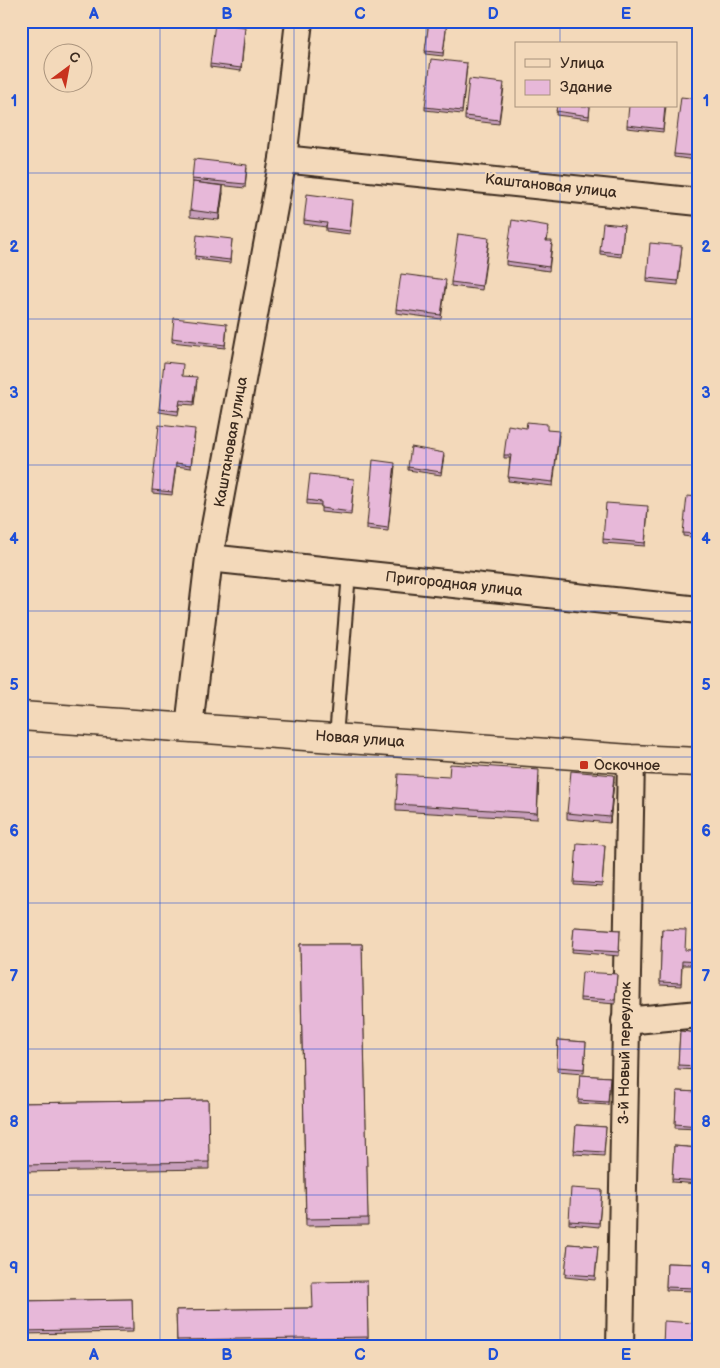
<svg xmlns="http://www.w3.org/2000/svg" width="720" height="1368" viewBox="0 0 720 1368" font-family="'Balsamiq Sans',sans-serif">
  <rect width="100%" height="100%" fill="#f3d9ba"/>
  <filter id="ink" filterUnits="userSpaceOnUse"><feTurbulence type="fractalNoise" baseFrequency=".02" numOctaves="2"/><feDisplacementMap in="SourceGraphic" scale="10" xChannelSelector="R" yChannelSelector="G"/><feConvolveMatrix kernelMatrix="1 2 1 2 8 2 1 2 1" color-interpolation-filters="sRGB"/></filter>
  <g filter="url(#ink)">
    <g fill="none" stroke-linecap="round" stroke-linejoin="round">
      <defs>
        <polyline id="lane" points="336,737 349,573"/>
        <g id="street">
          <polyline points="283,159 699,202"/>
          <polyline points="209,558 699,610"/>
          <polyline points="189,727 209,558 283,159 299,21"/>
          <polyline points="625,1021 699,1014"/>
          <polyline points="620,1347 631,759"/>
        </g>
        <polyline id="secondary" points="21,716 631,759 699,762"/>
      </defs>
      <use href="#lane" stroke="#3b2a1e" stroke-width="16"/>
      <use href="#street" stroke="#3b2a1e" stroke-width="30"/>
      <use href="#secondary" stroke="#3b2a1e" stroke-width="31"/>
      <use href="#lane" stroke="#f3d9ba" stroke-width="12"/>
      <use href="#street" stroke="#f3d9ba" stroke-width="26"/>
      <use href="#secondary" stroke="#f3d9ba" stroke-width="28"/>
    </g>
    <g fill="#c79ebb" stroke="#3b2a1e">
      <polygon points="345,21 376,21 376,26 345,23"/>
      <polygon points="429,21 447,21 443,56 425,54"/>
      <polygon points="245,30 241,71 210,67 210,64"/>
      <polygon points="467,66 462,114 425,110 425,107"/>
      <polygon points="504,87 499,124 465,120 465,116"/>
      <polygon points="699,99 695,160 674,157 674,154"/>
      <polygon points="557,106 590,106 589,119 556,115"/>
      <polygon points="666,106 663,132 627,128 627,125"/>
      <polygon points="247,168 245,188 192,182 192,179"/>
      <polygon points="223,193 219,220 190,217 190,210"/>
      <polygon points="353,203 350,234 326,231 326,227 304,224 304,220"/>
      <polygon points="624,225 621,257 600,254 600,251"/>
      <polygon points="549,229 547,241 552,245 549,271 506,265 506,261"/>
      <polygon points="699,238 699,288 694,288"/>
      <polygon points="232,239 230,263 195,259 195,256"/>
      <polygon points="489,241 482,290 451,286 451,282"/>
      <polygon points="682,246 678,285 647,282 647,278"/>
      <polygon points="446,284 441,319 396,313 396,309"/>
      <polygon points="227,328 225,348 172,342 172,338"/>
      <polygon points="182,376 197,381 194,405 180,404 178,415 159,412 159,409"/>
      <polygon points="547,430 559,435 553,486 508,481 510,458 504,458 504,455"/>
      <polygon points="195,433 191,468 176,466 172,495 152,493 152,490"/>
      <polygon points="444,456 441,475 408,470 408,467"/>
      <polygon points="395,466 388,531 367,529 367,525"/>
      <polygon points="354,482 351,515 321,512 321,505 307,504 307,500"/>
      <polygon points="699,497 699,538 683,536 683,533"/>
      <polygon points="648,510 645,546 603,543 603,539"/>
      <polygon points="539,776 537,819 396,811 396,804 449,777"/>
      <polygon points="614,781 610,823 567,819 567,813"/>
      <polygon points="605,845 602,887 574,885 574,882"/>
      <polygon points="574,927 620,930 619,956 572,952"/>
      <polygon points="662,929 685,950 699,950 699,965 682,965 681,986 660,985"/>
      <polygon points="300,944 362,944 368,1225 306,1226"/>
      <polygon points="617,974 615,1004 580,1001 580,998"/>
      <polygon points="680,1031 699,1033 699,1070 678,1069"/>
      <polygon points="558,1040 586,1042 584,1073 557,1071"/>
      <polygon points="580,1075 610,1077 608,1105 578,1103"/>
      <polygon points="677,1091 699,1092 699,1129 675,1128"/>
      <polygon points="208,1100 209,1169 21,1172 21,1103"/>
      <polygon points="576,1125 606,1127 604,1156 574,1154"/>
      <polygon points="674,1146 699,1148 699,1184 672,1182"/>
      <polygon points="602,1190 599,1227 569,1224 569,1221"/>
      <polygon points="568,1244 598,1246 595,1280 565,1277"/>
      <polygon points="667,1263 698,1264 696,1291 666,1290"/>
      <polygon points="367,1281 368,1340 177,1344 176,1310 312,1308"/>
      <polygon points="132,1299 133,1332 21,1334 21,1301"/>
    </g>
    <g fill="#a28198" stroke="#3b2a1e">
      <polygon points="223,186 223,193 219,220 219,214"/>
      <polygon points="614,775 614,781 610,823 610,817"/>
    </g>
    <g fill="#e7b8d9" stroke="#3b2a1e">
      <polygon points="363,21 376,21 376,23"/>
      <polygon points="429,21 447,21 443,53 425,51"/>
      <polygon points="215,23 245,27 241,68 210,64"/>
      <polygon points="431,59 467,63 462,111 425,107"/>
      <polygon points="469,79 504,83 499,120 465,116"/>
      <polygon points="681,97 699,99 699,127 695,156 674,154"/>
      <polygon points="557,106 590,106 589,116 556,111"/>
      <polygon points="629,106 665,106 663,129 627,125"/>
      <polygon points="194,159 247,165 245,184 192,179"/>
      <polygon points="193,182 223,186 219,214 190,210"/>
      <polygon points="307,194 353,200 350,231 326,228 327,223 304,220"/>
      <polygon points="512,220 549,226 546,241 552,241 549,267 506,261"/>
      <polygon points="603,223 624,225 621,253 600,251"/>
      <polygon points="458,234 489,238 482,286 451,282"/>
      <polygon points="197,235 232,239 230,260 195,256"/>
      <polygon points="699,238 699,285 694,284"/>
      <polygon points="650,243 682,246 678,281 647,278"/>
      <polygon points="401,274 446,280 441,315 396,309"/>
      <polygon points="174,318 227,324 225,345 172,338"/>
      <polygon points="164,362 183,364 182,376 197,377 194,402 180,400 178,411 159,409"/>
      <polygon points="527,422 547,424 547,430 559,431 553,482 508,477 511,455 504,455 508,425 526,428"/>
      <polygon points="159,425 195,429 191,465 176,463 172,492 152,490"/>
      <polygon points="411,447 444,453 441,472 408,467"/>
      <polygon points="373,460 395,463 388,528 367,525"/>
      <polygon points="310,474 354,479 351,512 321,508 321,502 307,500"/>
      <polygon points="687,496 699,497 699,534 683,533"/>
      <polygon points="606,503 648,506 645,543 603,539"/>
      <polygon points="450,764 539,770 537,813 396,804 398,774 449,777"/>
      <polygon points="571,771 614,775 610,817 567,813"/>
      <polygon points="577,843 605,845 602,884 574,882"/>
      <polygon points="574,927 620,930 619,952 572,949"/>
      <polygon points="662,929 686,930 685,950 699,950 699,962 682,961 681,983 660,982"/>
      <polygon points="300,944 362,944 368,1218 306,1219"/>
      <polygon points="582,972 617,974 615,1000 580,998"/>
      <polygon points="680,1031 699,1033 699,1066 678,1065"/>
      <polygon points="558,1040 586,1042 584,1069 557,1067"/>
      <polygon points="580,1075 610,1077 608,1102 578,1100"/>
      <polygon points="677,1091 699,1092 699,1126 675,1124"/>
      <polygon points="208,1100 209,1162 21,1165 21,1103"/>
      <polygon points="576,1125 606,1127 604,1152 574,1150"/>
      <polygon points="674,1146 699,1148 699,1181 672,1179"/>
      <polygon points="571,1188 602,1190 599,1223 569,1221"/>
      <polygon points="698,1193 699,1193 699,1227 696,1226"/>
      <polygon points="568,1244 598,1246 595,1276 565,1274"/>
      <polygon points="667,1263 698,1264 696,1288 666,1287"/>
      <polygon points="367,1281 368,1337 177,1340 176,1310 313,1308 312,1282"/>
      <polygon points="132,1299 133,1329 21,1331 21,1301"/>
      <polygon points="664,1321 694,1323 692,1347 663,1347"/>
    </g>
  </g>
  <path fill="none" stroke="#1d4ed8" stroke-width="1" stroke-opacity="0.55" d="M160,21V1347M294,21V1347M426,21V1347M560,21V44M560,106V1347M21,173H699M21,319H699M21,465H699M21,611H699M21,757H699M21,903H699M21,1049H699M21,1195H699"/>
  <rect fill="#c8321e" stroke="#f3d9ba" stroke-width="2" x="579" y="760" width="10" height="10" rx="2.5"/>
  <g text-anchor="middle" dominant-baseline="central" stroke-width="4" stroke-linejoin="round" paint-order="stroke">
    <g font-size="15" fill="#3b2a1e" stroke="#f3d9ba">
      <text transform="translate(551 186) rotate(6)">Каштановая улица</text>
      <text transform="translate(231 442) rotate(-80)">Каштановая улица</text>
      <text transform="translate(454 584) rotate(6)">Пригородная улица</text>
      <text transform="translate(360 739) rotate(4)">Новая улица</text>
      <text transform="translate(625 1053) rotate(-89)">3-й Новый переулок</text>
    </g>
    <g font-size="15" fill="#3b2a1e" stroke="#f3d9ba" text-anchor="start">
      <text x="594" y="765">Оскочное</text>
    </g>
  </g>
  <rect width="720" height="1368" fill="none" stroke="#f3d9ba" stroke-width="55"/>
  <rect x="515" y="42" width="162" height="65" fill="#f3d9ba" stroke="#a9937c"/>
  <rect x="525" y="59" width="25" height="8" fill="#f3d9ba" stroke="#a9937c"/>
  <text x="560" y="68" font-size="15" fill="#3b2a1e">Улица</text>
  <rect x="525" y="80" width="25" height="15" fill="#e7b8d9" stroke="#a9937c"/>
  <text x="560" y="92" font-size="15" fill="#3b2a1e">Здание</text>
  <g transform="translate(68 68) rotate(32)"><circle r="24" fill="#f3d9ba" stroke="#a9937c"/>
  <path d="M0-4L9 19L0 12L-9 19Z" fill="#c8321e"/>
  <text y="-8" font-size="14" font-weight="bold" text-anchor="middle" fill="#3b2a1e">С</text>
  </g>
  <rect x="28" y="28" width="664" height="1312" fill="none" stroke="#1d4ed8" stroke-width="2"/>
  <g font-size="16" text-anchor="middle" font-weight="bold" fill="#1d4ed8">
    <text x="94" y="19">A</text>
    <text x="227" y="19">B</text>
    <text x="360" y="19">C</text>
    <text x="493" y="19">D</text>
    <text x="626" y="19">E</text>
    <text x="14" y="106">1</text>
    <text x="706" y="106">1</text>
    <text x="14" y="252">2</text>
    <text x="706" y="252">2</text>
    <text x="14" y="398">3</text>
    <text x="706" y="398">3</text>
    <text x="14" y="544">4</text>
    <text x="706" y="544">4</text>
    <text x="14" y="690">5</text>
    <text x="706" y="690">5</text>
    <text x="14" y="836">6</text>
    <text x="706" y="836">6</text>
    <text x="14" y="981">7</text>
    <text x="706" y="981">7</text>
    <text x="14" y="1127">8</text>
    <text x="706" y="1127">8</text>
    <text x="14" y="1273">9</text>
    <text x="706" y="1273">9</text>
    <text x="94" y="1360">A</text>
    <text x="227" y="1360">B</text>
    <text x="360" y="1360">C</text>
    <text x="493" y="1360">D</text>
    <text x="626" y="1360">E</text>
  </g>
</svg>
